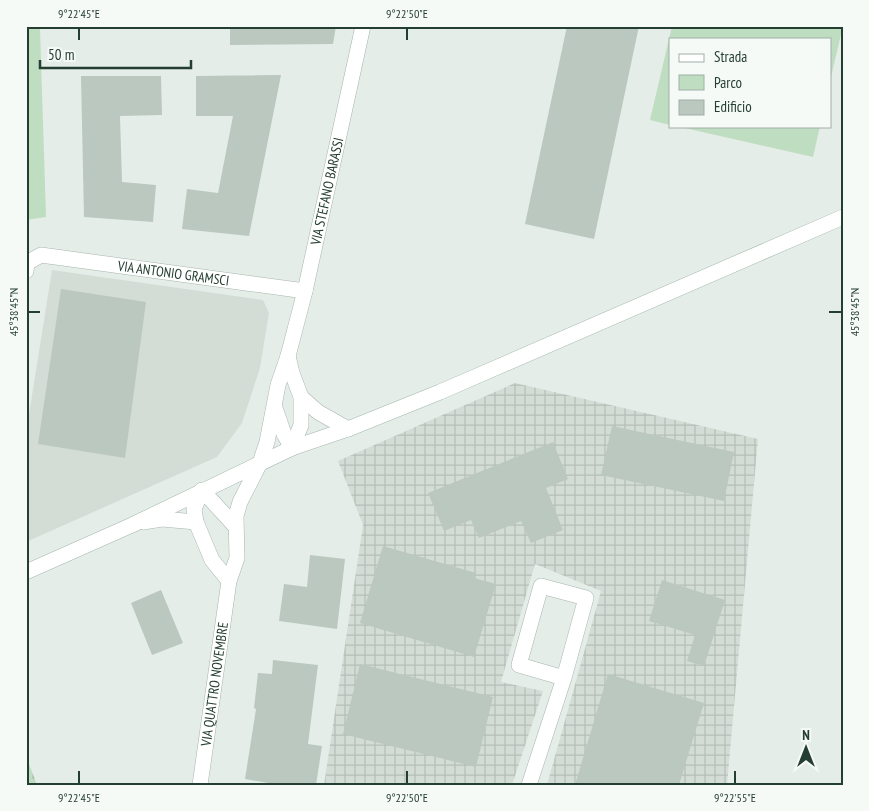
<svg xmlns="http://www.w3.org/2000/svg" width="869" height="811" viewBox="0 0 869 811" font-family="'PT Sans Narrow',sans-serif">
  <defs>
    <pattern id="industrial-grid" width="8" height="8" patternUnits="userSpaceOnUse" patternTransform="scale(1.25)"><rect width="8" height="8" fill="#d3ddd6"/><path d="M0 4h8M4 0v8" fill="none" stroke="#b5bfb8"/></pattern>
    <pattern id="cemetery-stones" width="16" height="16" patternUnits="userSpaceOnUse" patternTransform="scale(1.25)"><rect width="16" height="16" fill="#bfddc1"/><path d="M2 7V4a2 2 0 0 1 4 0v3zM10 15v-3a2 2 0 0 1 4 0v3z" fill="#a4bfa6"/></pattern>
  </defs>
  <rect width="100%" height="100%" fill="#e5ede8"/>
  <polygon fill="#d3ddd6" points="52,270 263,300 269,313 260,368 242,423 217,457 26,542 26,433"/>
  <polygon fill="url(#industrial-grid)" points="515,383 758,439 727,785 547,785 601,591 535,564 501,682 543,691 512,785 324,785 363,525 338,461"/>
  <g fill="#bfddc1">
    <polygon points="26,26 173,26 40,29 46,217 26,220"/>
    <polygon points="672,26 843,26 830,81 830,39 670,39 670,125 650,120"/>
    <polygon points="676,126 820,126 813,157"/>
  </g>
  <polygon fill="url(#cemetery-stones)" points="26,756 37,785 26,785"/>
  <g fill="#bac8c0">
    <polygon points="230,26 336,26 333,44 230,45"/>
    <polygon points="567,26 639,26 594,239 525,224"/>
    <polygon points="281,75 249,236 182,229 187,189 218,193 233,116 196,116 196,76"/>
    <polygon points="81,76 161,76 162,115 120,116 122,182 156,185 153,222 84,217"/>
    <polygon points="61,289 146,302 125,458 38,444"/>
    <polygon points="612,426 734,452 724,501 601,475"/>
    <polygon points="553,442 568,479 546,488 563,530 531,543 521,521 479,538 471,520 444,531 428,493"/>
    <polygon points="383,546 476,573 474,578 496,584 474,657 360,623"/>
    <polygon points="310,555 345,559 337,629 279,621 284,584 307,587"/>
    <polygon points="662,580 725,600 704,666 687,661 695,635 649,621"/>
    <polygon points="161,590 183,643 152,655 131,603"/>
    <polygon points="273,660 318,665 308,744 322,746 316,785 280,785 245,779 256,709 254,708 258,673 272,674"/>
    <polygon points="360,664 493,697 476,767 343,734"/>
    <polygon points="608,674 704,703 679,785 575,785"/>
  </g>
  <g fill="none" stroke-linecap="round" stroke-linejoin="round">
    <defs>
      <g id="minor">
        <path id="s1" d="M26,271L27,263L41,255L305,291"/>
        <polyline points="288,356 292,373 301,397 301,425 292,448"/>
        <polyline points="301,397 318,412 348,429"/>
        <polyline points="275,408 284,434 292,448"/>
        <polyline points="143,522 162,519 196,522"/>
        <polyline points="229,581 212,560 196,522 194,509 202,490 235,526"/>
        <path id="s2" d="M200,785L229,581L237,558L236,516L240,502L260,463L267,442L278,385L288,356L305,291L363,26"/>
        <polyline points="529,785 564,678 586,598 541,586 519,665 564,678"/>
      </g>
      <polyline id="secondary" points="26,572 132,525 292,448 348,429 440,392 843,217"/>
    </defs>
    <use href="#minor" stroke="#a8b5ae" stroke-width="16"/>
    <use href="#secondary" stroke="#a3b8ad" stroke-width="16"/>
    <use href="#minor" stroke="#fff" stroke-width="15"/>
    <use href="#secondary" stroke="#fff" stroke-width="15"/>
  </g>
  <path fill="none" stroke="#253e32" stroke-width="2" d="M79,28V40M407,28V40M28,312H40M829,312H842M79,771V784M407,771V784M735,771V784"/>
  <g text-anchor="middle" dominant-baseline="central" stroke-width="4" stroke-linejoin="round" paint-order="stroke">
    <g font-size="14" fill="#253e32" stroke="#f5faf6">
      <text stroke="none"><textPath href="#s2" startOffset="611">VIA STEFANO BARASSI</textPath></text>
      <text stroke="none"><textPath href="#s1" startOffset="158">VIA ANTONIO GRAMSCI</textPath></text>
      <text stroke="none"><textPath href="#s2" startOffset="102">VIA QUATTRO NOVEMBRE</textPath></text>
    </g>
  </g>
  <rect width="869" height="811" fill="none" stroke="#f5faf6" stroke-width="55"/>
  <rect x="669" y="38" width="162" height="90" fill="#f5faf6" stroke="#a2afa8"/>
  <rect x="679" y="54" width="25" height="8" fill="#ffffff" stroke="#a2afa8"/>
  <text x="714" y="62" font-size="15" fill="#253e32">Strada</text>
  <rect x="679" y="75" width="25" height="15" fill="#bfddc1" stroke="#a2afa8"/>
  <text x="714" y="88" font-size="15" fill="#253e32">Parco</text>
  <rect x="679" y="100" width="25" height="15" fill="#bac8c0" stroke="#a2afa8"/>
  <text x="714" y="112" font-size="15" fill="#253e32">Edificio</text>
  <g transform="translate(806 748)" stroke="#f5faf6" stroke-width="4" paint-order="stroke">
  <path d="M0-4L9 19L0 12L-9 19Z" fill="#253e32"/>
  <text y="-8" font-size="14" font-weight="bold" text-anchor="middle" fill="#253e32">N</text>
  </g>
  <path d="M40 60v8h151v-8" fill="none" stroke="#253e32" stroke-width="2.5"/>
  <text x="48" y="60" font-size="15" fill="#253e32" stroke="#f5faf6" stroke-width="4" paint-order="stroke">50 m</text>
  <rect x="28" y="28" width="814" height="756" fill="none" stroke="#253e32" stroke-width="2"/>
  <g font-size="12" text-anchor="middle" fill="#253e32">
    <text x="79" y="18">9°22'45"E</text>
    <text x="407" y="18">9°22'50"E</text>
    <text transform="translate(14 312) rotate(-90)" y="4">45°38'45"N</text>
    <text transform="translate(855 312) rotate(-90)" y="4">45°38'45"N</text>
    <text x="79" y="802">9°22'45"E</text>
    <text x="407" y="802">9°22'50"E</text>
    <text x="735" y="802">9°22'55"E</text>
  </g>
</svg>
